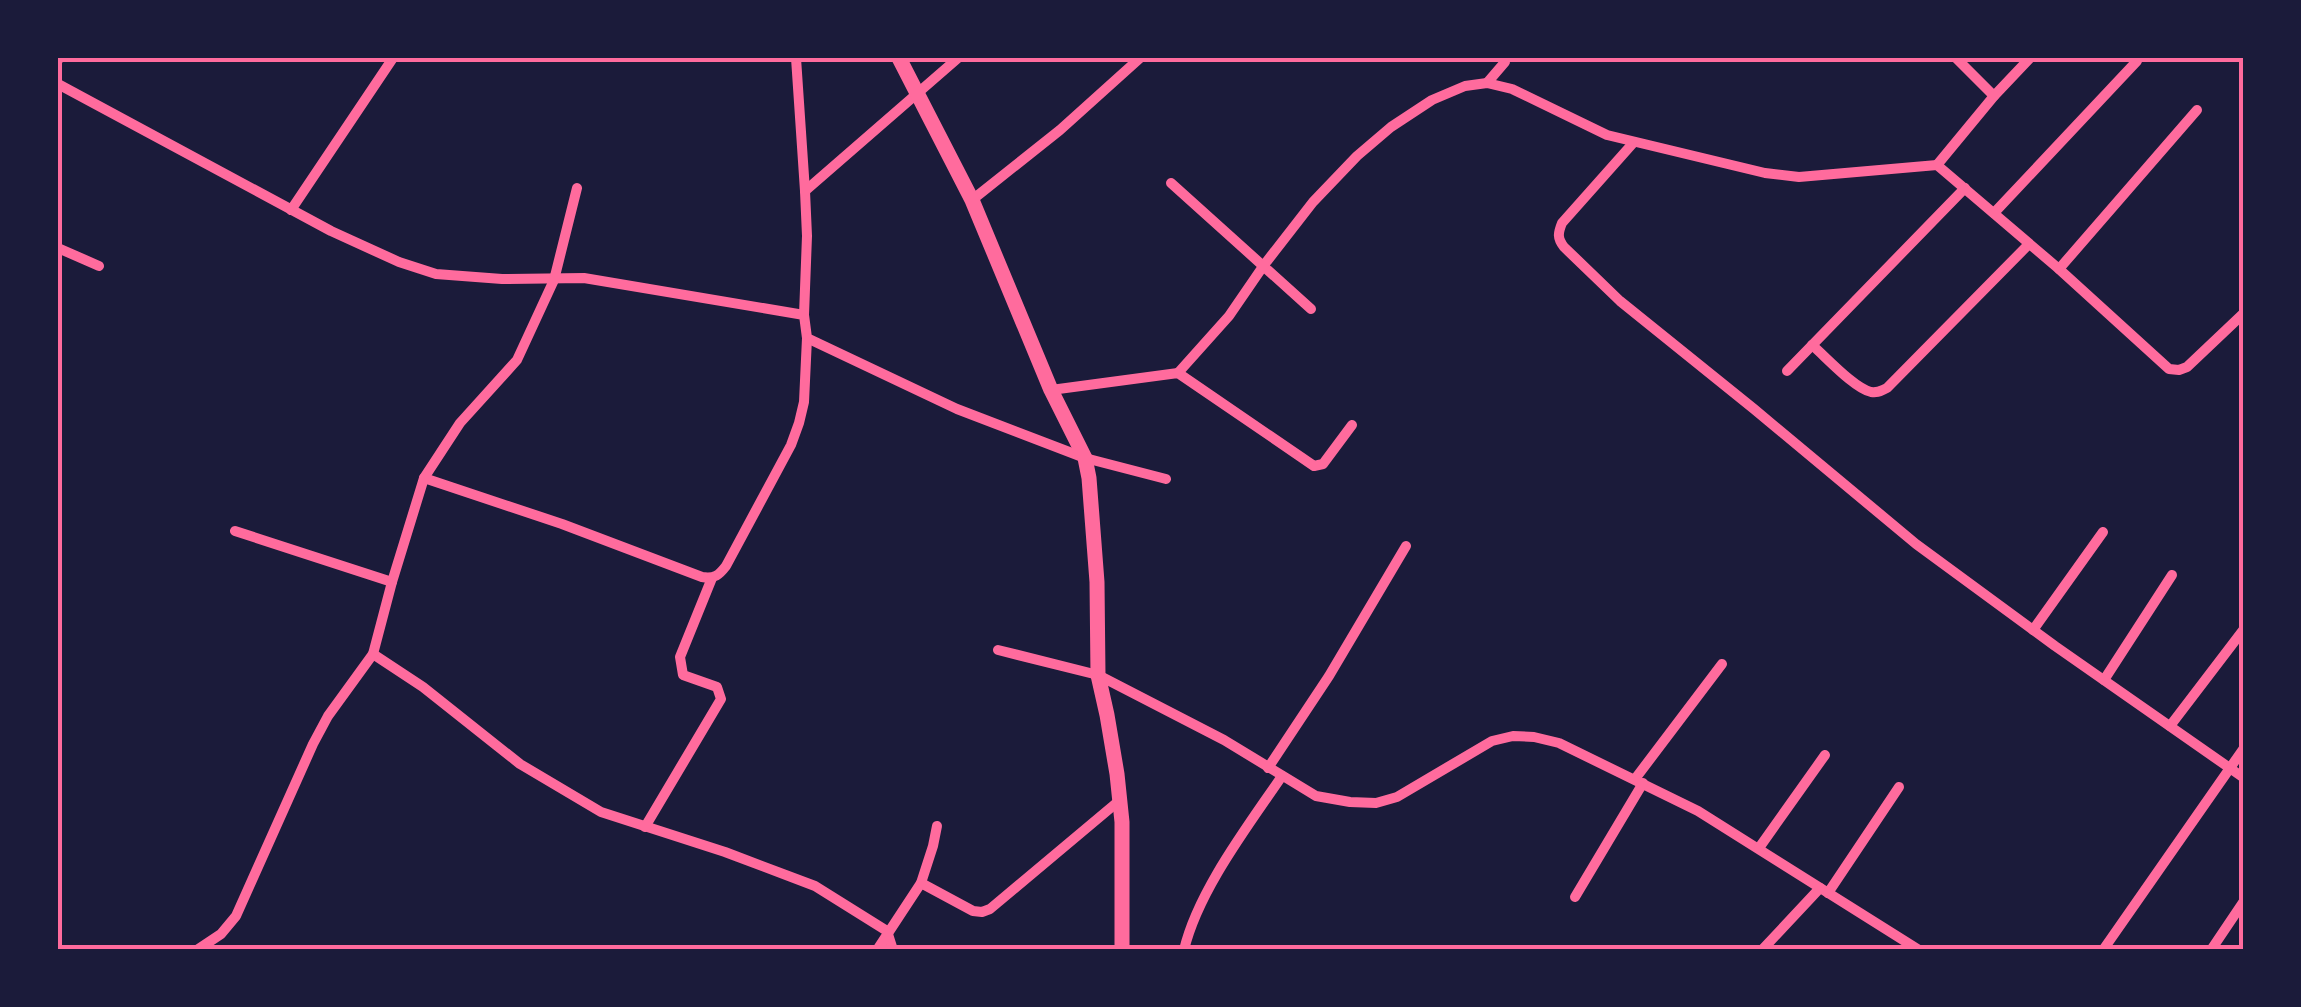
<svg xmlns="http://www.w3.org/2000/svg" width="2301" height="1007" viewBox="0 0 2301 1007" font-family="Cabin,sans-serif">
  <rect width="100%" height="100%" fill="#1b1b3a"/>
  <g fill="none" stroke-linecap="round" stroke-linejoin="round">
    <g stroke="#ff6b9d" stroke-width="10">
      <polyline points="796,58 805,191 807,236 804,315"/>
      <polyline points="1956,58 1994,96"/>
      <polyline points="58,60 59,58"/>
      <polyline points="1487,83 1505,62"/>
      <polyline points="58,84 331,231 399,262 436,274 502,279 584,278 804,315 807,338 957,409 1085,458 1166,479"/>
      <path d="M1634,142L1562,223C1558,233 1557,238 1564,247L1620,301L1754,409L1916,544L2055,646L2244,778"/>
      <polyline points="1937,165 1994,96 2030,58"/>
      <polyline points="1171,183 1311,309"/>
      <polyline points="805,191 958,58"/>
      <polyline points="972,200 1060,130 1140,58"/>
      <polyline points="291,210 393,58"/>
      <polyline points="1994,213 2137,61"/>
      <polyline points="58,248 99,266"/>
      <polyline points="2059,269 2197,110"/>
      <path d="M1812,345C1826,357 1854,388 1871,392C1878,393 1880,391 1887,388L2029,244"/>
      <polyline points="1787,371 1965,188"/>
      <polyline points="1178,373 1229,316 1264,265 1313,202 1357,156 1391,127 1432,100 1465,86 1487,83 1512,89 1607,135 1765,173 1799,177 1937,165 2059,269 2169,369 2179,370 2187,367 2244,313"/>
      <polyline points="1051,390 1178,373 1314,466 1323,464 1352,425"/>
      <path d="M424,478L562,524L702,577C715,579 719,575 726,566L791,445L799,423L804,402L807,338"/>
      <polyline points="235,531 392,582"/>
      <polyline points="2033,630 2103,532"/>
      <polyline points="998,650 1098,675 1224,740 1316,796 1350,802 1376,803 1397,797 1492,741 1513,736 1534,737 1559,743 1698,811 1919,950"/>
      <polyline points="373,654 423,687 520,764 601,812 725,852 815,886 887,931 893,950"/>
      <polyline points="2104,680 2172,575"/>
      <polyline points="2170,726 2244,629"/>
      <polyline points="1268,768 1329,676 1406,546"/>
      <polyline points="1635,779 1722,664"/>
      <polyline points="645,827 721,699 717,687 683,675 680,657 712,578"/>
      <polyline points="1759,848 1825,755"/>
      <polyline points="921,883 973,911 982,912 990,909 1120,800"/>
      <polyline points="1828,893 1899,787"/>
      <polyline points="1575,897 1643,783"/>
      <polyline points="197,950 221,934 236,916 313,744 328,716 373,654 392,582 424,478 460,423 517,360 554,280 577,188"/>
      <polyline points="877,950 921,883 933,846 937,826"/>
      <path d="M1184,950C1198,891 1248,826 1282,776"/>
      <polyline points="1762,950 1820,888"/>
      <polyline points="2103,950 2244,748"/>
      <polyline points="2211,950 2244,901"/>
    </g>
    <polyline stroke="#ff6b9d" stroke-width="15" points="899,58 972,200 1051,390 1085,458 1089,478 1097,582 1098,675 1107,715 1117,774 1122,822 1122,950"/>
  </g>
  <rect width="2301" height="1007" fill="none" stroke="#1b1b3a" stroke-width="120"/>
  <rect x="60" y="60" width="2181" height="887" fill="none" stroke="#ff6b9d" stroke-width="4"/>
</svg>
